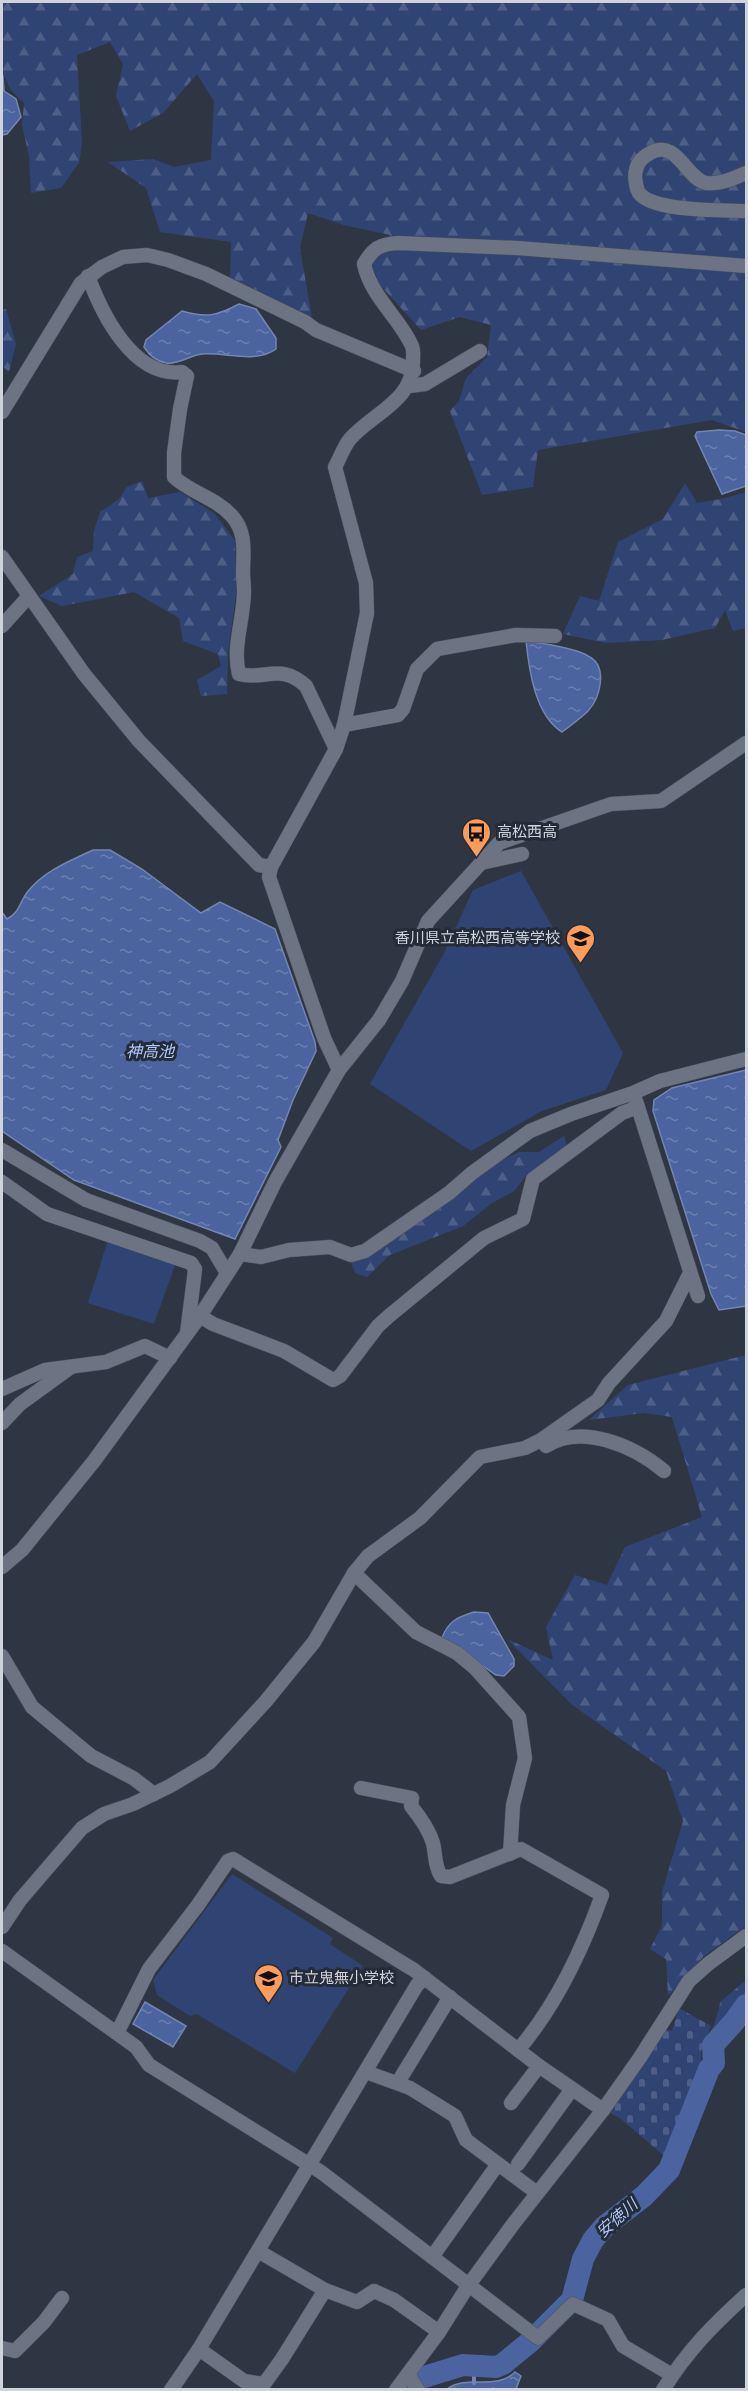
<svg xmlns="http://www.w3.org/2000/svg" width="748" height="2391" viewBox="0 0 748 2391" font-family="'Fira Sans','Noto Sans JP',sans-serif">
  <defs>
    <pattern id="forest-firs" width="22" height="20" patternUnits="userSpaceOnUse" patternTransform="scale(1.5)"><rect width="22" height="20" fill="#304474"/><path d="M5 1l3.5 6h-7zM16 11l3.5 6h-7z" fill="#4d5e87"/></pattern>
    <pattern id="cemetery-stones" width="16" height="16" patternUnits="userSpaceOnUse" patternTransform="scale(1.5)"><rect width="16" height="16" fill="#304474"/><path d="M2 7V4a2 2 0 0 1 4 0v3zM10 15v-3a2 2 0 0 1 4 0v3z" fill="#4d5e87"/></pattern>
    <pattern id="water-ripples" width="26" height="14" patternUnits="userSpaceOnUse" patternTransform="scale(1.5)"><rect width="26" height="14" fill="#4b649f"/><path d="M2 4q2-2 4 0t4 0M15 11q2-2 4 0t4 0" fill="none" stroke="#6c80b0"/></pattern>
  </defs>
  <rect width="100%" height="100%" fill="#2f3643"/>
  <g fill="url(#forest-firs)">
    <polygon points="2,2 746,2 746,432 712,420 538,450 533,487 482,495 450,411 459,401 466,378 487,357 491,325 460,317 421,330 379,284 371,262 390,235 344,225 308,213 300,248 312,318 230,277 231,242 160,232 146,188 108,162 153,159 174,167 211,160 214,101 197,74 163,113 130,131 116,96 123,64 110,42 77,55 82,144 79,163 61,188 31,193 29,156 22,125 24,103 10,89 4,75 2,75"/>
    <polygon points="6,309 16,344 9,372 2,366 2,310"/>
    <polygon points="142,481 148,498 180,492 215,514 235,541 236,594 228,653 227,694 201,696 197,680 221,666 218,654 183,641 179,618 134,592 62,606 39,596 73,574 77,557 93,551 94,531 100,512 119,499 127,487"/>
    <polygon points="685,483 697,503 721,499 746,492 746,628 733,631 725,610 715,628 662,640 606,643 563,634 580,596 599,601 618,542 663,519"/>
    <polygon points="564,1136 567,1146 526,1176 514,1191 492,1203 463,1226 390,1255 367,1277 355,1273 351,1261 373,1251 498,1162 519,1152 539,1152"/>
    <polygon points="746,1355 746,1926 704,1956 668,1996 666,1959 650,1949 662,1926 662,1892 683,1821 666,1771 571,1704 507,1639 553,1660 546,1627 575,1575 607,1585 625,1547 702,1517 672,1417 644,1413 589,1420 628,1385"/>
    <path d="M746,1980V2020C732,2034 723,2050 708,2064L702,2057C707,2039 718,2019 720,2002Z"/>
  </g>
  <path fill="url(#cemetery-stones)" d="M679,2008L711,2026C706,2039 694,2057 706,2070L670,2161L621,2119L609,2112L664,2029L672,2031Z"/>
  <g fill="#304474">
    <polygon points="521,871 623,1053 606,1090 542,1111 471,1151 370,1084 443,955 473,890"/>
    <polygon points="108,1240 176,1262 154,1324 88,1303"/>
    <polygon points="232,1874 333,1938 330,1944 363,1966 295,2073 197,2014 190,2016 157,1995 153,1980"/>
  </g>
  <g fill="url(#water-ripples)" stroke="#7385b1" stroke-width="1.5">
    <polygon points="2,76 3,76 4,91 16,99 21,117 7,134 2,135"/>
    <path d="M239,304L256,309L276,338V349C256,364 226,352 202,354C190,355 179,365 166,363C155,361 149,355 144,347L146,340L182,311C206,318 217,316 239,304Z"/>
    <polygon points="719,430 735,431 746,435 746,486 722,494 695,436 697,432"/>
    <path d="M526,641C541,643 577,648 590,657C608,668 600,698 588,711C580,719 571,725 562,732C535,715 529,670 526,641Z"/>
    <path d="M93,850H110L142,869L201,913L220,902L275,929L315,1042L316,1051L293,1100L278,1140L281,1147L235,1239L74,1180L2,1131V912L7,919C20,913 20,900 29,890C46,870 70,861 93,850Z"/>
    <polygon points="746,1070 746,1306 719,1310 711,1294 653,1111 654,1100 672,1088"/>
    <path d="M474,1612L488,1613L514,1659V1666L504,1676L496,1675L442,1638C448,1621 458,1617 474,1612Z"/>
    <polygon points="145,2002 186,2026 173,2047 133,2024"/>
    <path d="M515,2372L521,2376L516,2389H447C468,2374 496,2391 515,2372Z"/>
  </g>
  <g fill="none" stroke-linecap="round" stroke-linejoin="round">
    <polyline stroke="#7385b1" stroke-width="4" points="474,2365 474,2383"/>
    <polyline stroke="#4b649f" stroke-width="22" points="406,2390 421,2378 463,2365 496,2367 503,2364 531,2341 572,2300 583,2259 593,2240 605,2226 644,2196 669,2170 709,2069 714,2063 713,2045 734,2022 746,2005"/>
    <defs>
      <g id="minor">
        <path d="M746,173C734,178 720,185 706,183C686,179 677,138 650,153C642,158 638,161 636,170C634,175 636,188 639,193C653,212 724,210 746,211"/>
        <path d="M88,276C102,314 133,378 182,372L187,376L180,409L174,453V477C191,493 216,498 232,516C247,533 243,552 243,573C243,579 244,585 244,591C244,619 232,647 239,674C265,681 280,662 306,686L336,749"/>
        <polyline points="409,386 425,384 480,351"/>
        <polyline points="2,412 81,283 102,267 123,257 147,255 168,260 206,274 305,322 316,330 414,371"/>
        <polyline points="2,557 84,674 139,741 259,865 271,867"/>
        <polyline points="2,626 29,596"/>
        <polyline points="344,725 398,715 403,709 417,669 437,649 516,635 555,636"/>
        <polyline points="481,863 522,854"/>
        <path d="M339,1070L324,1038L269,877L271,867L336,749L344,725L367,613L366,583L335,467C340,458 344,446 350,439C374,412 414,401 413,360C413,355 414,351 412,346C399,317 371,297 364,264C373,248 380,244 398,243L517,248L746,266"/>
        <polyline points="636,1101 698,1296"/>
        <polyline points="2,1150 86,1200 200,1241 212,1248 227,1273"/>
        <polyline points="2,1182 47,1214 191,1263 195,1269 194,1278 187,1333"/>
        <polyline points="240,1254 261,1257 289,1250 330,1247 351,1255 365,1251 449,1193 472,1173 530,1131 571,1114 633,1093 660,1081 746,1059"/>
        <polyline points="200,1316 213,1324 284,1351 333,1380 340,1376 378,1326 389,1316 484,1238 523,1219 533,1179 622,1113 638,1107"/>
        <polyline points="2,1389 45,1370 106,1362 145,1346 170,1358"/>
        <polyline points="2,1423 20,1404 71,1367"/>
        <path d="M546,1446C582,1423 634,1446 664,1471"/>
        <polyline points="2,1567 22,1550 94,1461 200,1316 240,1254 275,1182 339,1070 379,1020 402,981 428,921 481,863 499,843 611,804 661,801 746,743"/>
        <polyline points="354,1573 416,1632 457,1653 475,1668 519,1717 525,1758 513,1805 510,1854"/>
        <polyline points="2,1656 32,1707 91,1756 133,1778 154,1794"/>
        <path d="M361,1788L412,1798L411,1806C420,1817 429,1830 433,1843C436,1855 434,1865 441,1876L450,1877L521,1849L602,1895C583,1948 555,2007 518,2050"/>
        <polyline points="2,1927 20,1900 82,1828 104,1814 133,1804 170,1786 210,1762 266,1701 314,1642 354,1573 368,1556 420,1518 480,1457 525,1448 541,1440 598,1400 609,1383 666,1321 690,1273"/>
        <polyline points="2,1951 136,2047 149,2065 321,2172 538,2338 573,2304 608,2320 623,2346 672,2375"/>
        <polyline points="117,2033 149,1969 198,1905 228,1861 233,1859 414,1970 539,2066 603,2110"/>
        <polyline points="366,2072 410,2088 455,2116 466,2140 537,2193"/>
        <polyline points="400,2079 450,1997"/>
        <polyline points="511,2103 539,2066"/>
        <polyline points="518,2164 572,2089"/>
        <polyline points="258,2251 325,2290 357,2302 374,2291 394,2300 439,2332"/>
        <polyline points="432,2257 498,2164"/>
        <polyline points="2,2348 15,2351 44,2322 62,2298"/>
        <polyline points="199,2349 244,2381 264,2384 282,2359 325,2290"/>
        <polyline points="408,2374 418,2390"/>
        <polyline points="171,2390 199,2349 417,1985 425,1978"/>
        <polyline points="396,2390 439,2332 468,2286 514,2223 603,2110 639,2059 689,1981 708,1964 746,1936"/>
        <path d="M663,2390C687,2351 713,2325 746,2295"/>
      </g>
    </defs>
    <use href="#minor" stroke="#4e545f" stroke-width="15"/>
    <use href="#minor" stroke="#6c7383" stroke-width="14"/>
  </g>
  <defs>
    <symbol id="bus-pin" viewBox="-11 -11 22 30"><path d="M0 17L-7.5 6A9.5 9.5 0 1 1 7.5 6Z" fill="#fe9b59" stroke="#252c39"/><path d="M-5-6H5V4H4V6H2V4H-2V6H-4V4H-5ZM-3.5-4V0h7V-4ZM-3.5 1.2v1.5H-2V1.2ZM2 1.2v1.5H3.5V1.2Z" fill="#111"/></symbol>
    <symbol id="school-pin" viewBox="-11 -11 22 30"><path d="M0 17L-7.5 6A9.5 9.5 0 1 1 7.5 6Z" fill="#fe9b59" stroke="#252c39"/><path d="M0-5L7-2L0 1L-7-2ZM-4 1L0 2.5L4 1V4Q0 6-4 4Z" fill="#111"/></symbol>
  </defs>
  <g fill-rule="evenodd">
    <use href="#bus-pin" x="460" y="816" width="33" height="45"/>
    <use href="#school-pin" x="564" y="922" width="33" height="45"/>
    <use href="#school-pin" x="252" y="1962" width="33" height="45"/>
  </g>
  <g text-anchor="middle" dominant-baseline="central" stroke-width="6" stroke-linejoin="round" paint-order="stroke">
    <g font-size="15" fill="#cfd3dc" stroke="#252c39" text-anchor="start">
      <text x="497" y="832">高松西高</text>
      <text x="560" y="938" text-anchor="end">香川県立高松西高等学校</text>
      <text x="289" y="1978">市立鬼無小学校</text>
    </g>
    <g font-size="16" font-style="italic" fill="#b0c7fa" stroke="#252c39">
      <text x="150" y="1051">神高池</text>
      <text transform="translate(617 2218) rotate(-42)">安徳川</text>
    </g>
  </g>
  <rect width="748" height="2391" fill="none" stroke="#cfd3dc" stroke-width="6"/>
</svg>
